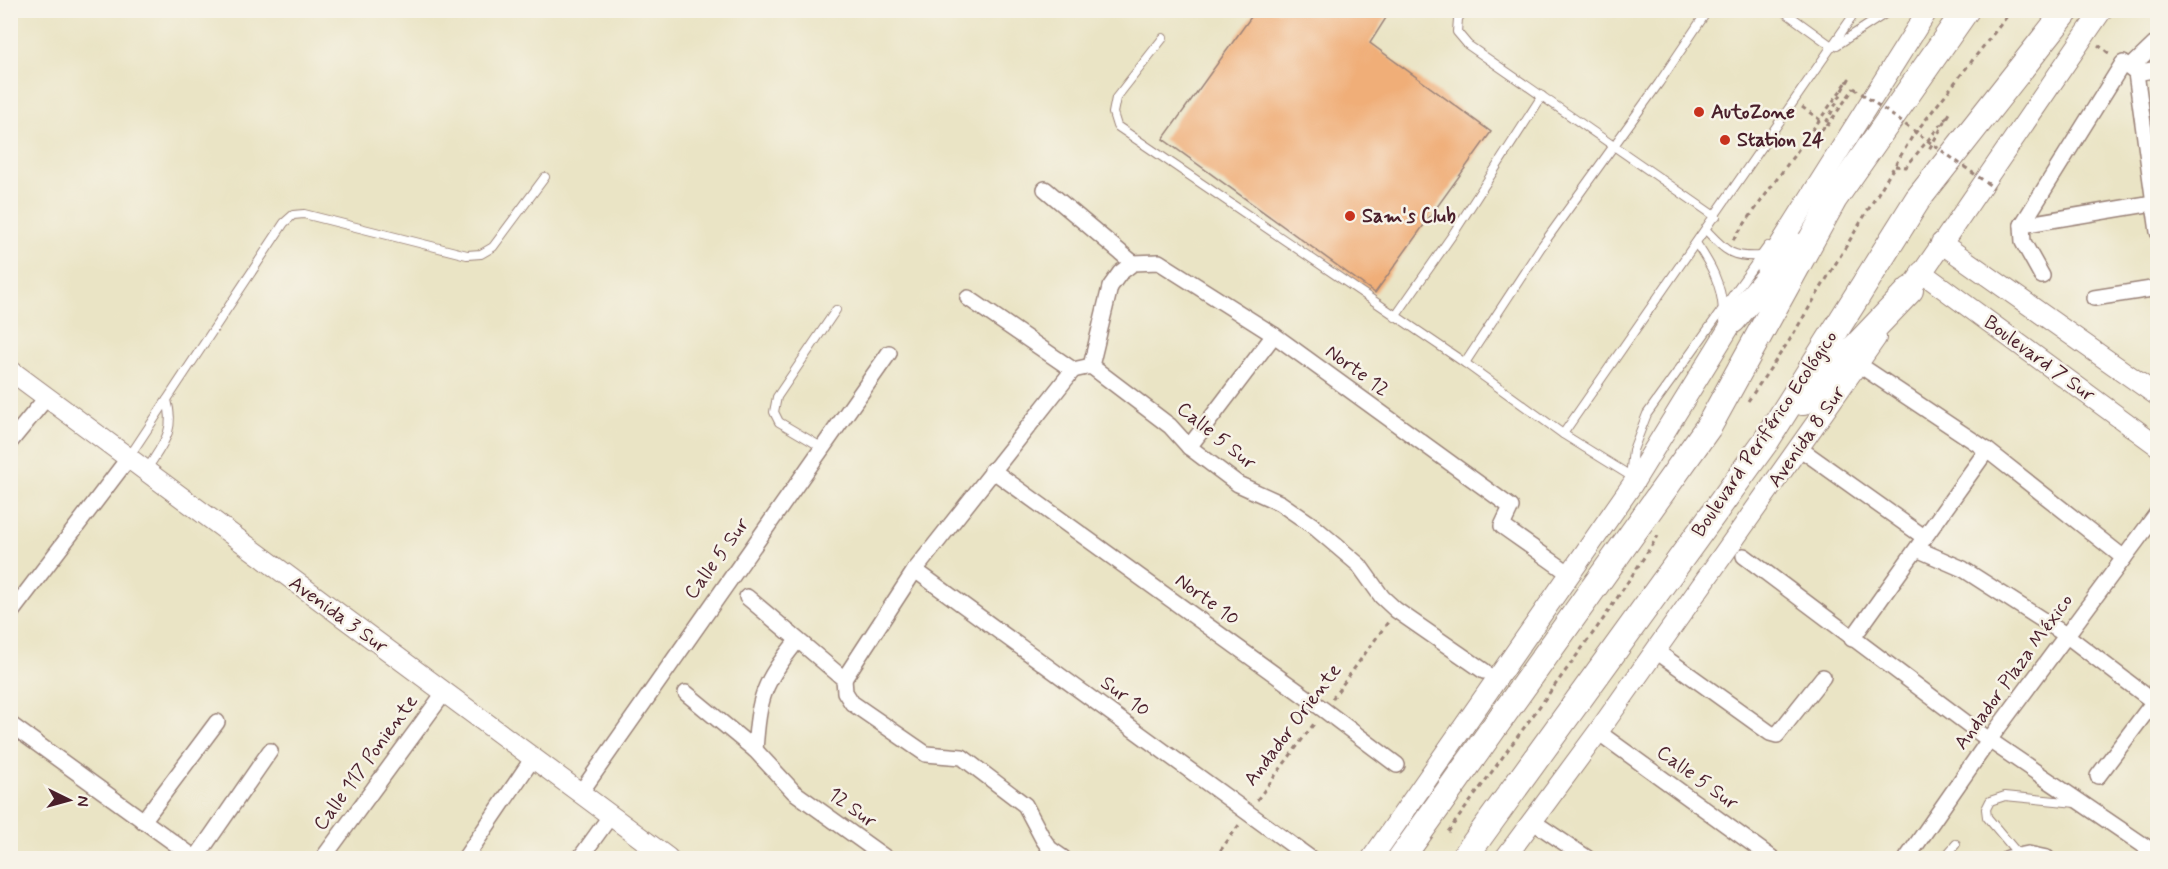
<svg xmlns="http://www.w3.org/2000/svg" width="2168" height="869" viewBox="0 0 2168 869" font-family="Mynerve,sans-serif">
  <rect width="100%" height="100%" fill="#f7f3e8"/>
  <filter id="ink" filterUnits="userSpaceOnUse"><feTurbulence type="fractalNoise" baseFrequency=".0167" numOctaves="2"/><feDisplacementMap in="SourceGraphic" scale="12" xChannelSelector="R" yChannelSelector="G"/><feConvolveMatrix kernelMatrix="1 2 1 2 8 2 1 2 1" color-interpolation-filters="sRGB"/></filter>
  <filter id="wash" filterUnits="userSpaceOnUse"><feTurbulence type="fractalNoise" baseFrequency=".008" numOctaves="4" result="noise"/><feDisplacementMap in="SourceGraphic" scale="24" xChannelSelector="R" yChannelSelector="G"/><feGaussianBlur stdDeviation="1.35" result="paint"/><feColorMatrix in="noise" values="0 0 0 0 0 0 0 0 0 0 0 0 0 0 0 0 0 1.4 0 .05"/><feComposite in="paint" operator="in"/></filter>
  <g filter="url(#wash)">
    <rect width="100%" height="100%" fill="#eae4c5"/>
    <g id="blocks">
      <polygon fill="#f0ae78" points="1256,10 1391,10 1370,43 1491,132 1375,293 1163,139"/>
    </g>
  </g>
  <g filter="url(#ink)">
    <use href="#blocks" fill-opacity="0" stroke="#9a8278" stroke-width="1.5"/>
    <g fill="none" stroke-linecap="round" stroke-linejoin="round">
      <defs>
        <g id="service">
          <polyline points="1463,10 1458,19 1457,32 1468,45 1716,217"/>
          <polyline points="1782,10 1833,47"/>
          <polyline points="1163,38 1116,98 1113,113 1117,126 1465,363 1563,434 1629,475"/>
          <polyline points="1837,45 1891,10"/>
          <path d="M1706,230C1726,251 1731,258 1761,256"/>
          <path d="M1696,243C1711,265 1721,283 1723,310"/>
          <polyline points="1395,317 1453,234 1542,96"/>
          <polyline points="1465,363 1541,247 1659,83 1708,10"/>
          <polyline points="1563,434 1857,10"/>
          <polyline points="823,448 779,422 774,412 777,397 836,310"/>
          <polyline points="129,457 284,223 293,215 304,214 467,255 481,254 493,247 545,177"/>
          <path d="M147,469C163,444 176,431 167,400"/>
          <polyline points="1630,477 1633,450 1647,414 1768,246"/>
          <polyline points="2019,855 1987,817 1986,809 1990,801 2005,796 2076,803"/>
          <polyline points="1944,858 1956,844"/>
        </g>
        <g id="minor">
          <polyline points="2131,67 2158,41"/>
          <polyline points="2136,73 2158,69"/>
          <polyline points="1045,189 1133,263"/>
          <polyline points="2022,225 2153,203"/>
          <polyline points="2042,276 2023,242 2022,225 2123,63 2136,73 2158,232"/>
          <polyline points="968,298 1073,370 1091,366 1170,426 1189,447 1238,484 1280,503 1312,525 1359,565 1382,597 1396,610 1484,671"/>
          <polyline points="2094,298 2158,288"/>
          <polyline points="1858,364 1987,450 2124,558"/>
          <polyline points="1091,366 1110,287 1120,273 1133,263 1159,262 1274,335 1511,507 1502,526 1570,574"/>
          <polyline points="10,442 47,397"/>
          <polyline points="1189,447 1274,335"/>
          <polyline points="1799,448 1924,537"/>
          <polyline points="992,470 1324,710 1397,765"/>
          <polyline points="1917,549 1963,569 2066,635 2158,705"/>
          <polyline points="1744,556 1989,740 2155,853"/>
          <polyline points="915,570 1310,858"/>
          <polyline points="747,597 844,679 845,692 852,703 926,754 962,757 1025,805 1043,839 1050,849 1063,858"/>
          <polyline points="10,614 127,460"/>
          <polyline points="1852,639 1987,450"/>
          <polyline points="1656,651 1770,733 1777,735 1823,677"/>
          <polyline points="844,679 915,570 1073,370"/>
          <polyline points="686,693 755,750 794,792 886,858"/>
          <polyline points="10,724 195,858"/>
          <polyline points="1598,732 1772,858"/>
          <path d="M755,750C759,696 763,683 797,641"/>
          <polyline points="2098,776 2158,696"/>
          <polyline points="581,792 889,353"/>
          <polyline points="143,821 217,722"/>
          <polyline points="1532,821 1587,858"/>
          <polyline points="196,858 270,751"/>
          <polyline points="323,858 444,693"/>
          <polyline points="465,858 533,758"/>
          <polyline points="580,858 611,815"/>
          <polyline points="1907,858 1989,740 2158,512"/>
          <polyline points="2008,858 2028,854 2047,858"/>
        </g>
        <g id="tertiary">
          <polyline points="1941,243 2158,396"/>
          <polyline points="1766,267 1928,10"/>
          <polyline points="1921,272 2158,446"/>
          <polyline points="1902,302 2102,10"/>
          <polyline points="10,370 668,858"/>
          <polyline points="1372,858 1632,485 1740,310"/>
          <polyline points="1505,858 1598,732 1876,338"/>
        </g>
        <g id="trunk">
          <polyline points="1733,320 1795,246"/>
          <polyline points="1803,402 1910,290"/>
          <polyline points="1401,858 1709,426 1834,199 1966,10"/>
          <polyline points="1464,858 1766,441 1918,199 2067,10"/>
        </g>
      </defs>
      <use href="#service" stroke="#9a8278" stroke-width="10"/>
      <use href="#minor" stroke="#9a8278" stroke-width="18"/>
      <use href="#tertiary" stroke="#9a8278" stroke-width="22"/>
      <use href="#trunk" stroke="#9a8278" stroke-width="28"/>
      <g stroke="#9a8278" stroke-width="3" stroke-dasharray="4.5 4.5" stroke-linecap="butt">
        <polyline points="2098,45 2110,54"/>
        <polyline points="1802,107 1820,120"/>
        <polyline points="1827,126 1854,88"/>
        <polyline points="1895,166 1906,167 1950,113 1928,151"/>
        <polyline points="1733,240 1849,79 1820,134"/>
        <polyline points="1748,401 1789,341 1912,137 2012,10"/>
        <polyline points="1332,699 1388,622"/>
        <polyline points="1257,800 1316,721"/>
        <polyline points="1448,832 1604,618 1658,536"/>
        <polyline points="1215,858 1239,825"/>
      </g>
      <use href="#service" stroke="#fff" stroke-width="8"/>
      <use href="#minor" stroke="#fff" stroke-width="15"/>
      <use href="#tertiary" stroke="#fff" stroke-width="20"/>
      <use href="#trunk" stroke="#fff" stroke-width="26"/>
      <polyline stroke="#9a8278" stroke-width="3" stroke-dasharray="4.5 4.5" stroke-linecap="butt" points="1854,88 1994,188"/>
    </g>
  </g>
  <g fill="#c8321e" stroke="#f7f3e8" stroke-width="2">
    <circle cx="1699" cy="112" r="6"/>
    <circle cx="1725" cy="140" r="6"/>
    <circle cx="1350" cy="216" r="6"/>
  </g>
  <g text-anchor="middle" dominant-baseline="central" stroke-width="5" stroke-linejoin="round" paint-order="stroke">
    <g font-size="20" font-weight="bold" fill="#4a1f2b" stroke="#f7f3e8" text-anchor="start">
      <text x="1711" y="112">AutoZone</text>
      <text x="1737" y="140">Station 24</text>
      <text x="1362" y="216">Sam's Club</text>
    </g>
    <g font-size="20" fill="#4a1f2b" stroke="#f7f3e8">
      <text transform="translate(2039 359) rotate(36)">Boulevard 7 Sur</text>
      <text transform="translate(1357 371) rotate(36)">Norte 12</text>
      <text transform="translate(1765 434) rotate(-56)">Boulevard Periférico Ecológico</text>
      <text transform="translate(1216 436) rotate(39)">Calle 5 Sur</text>
      <text transform="translate(1807 437) rotate(-55)">Avenida 8 Sur</text>
      <text transform="translate(717 559) rotate(-54)">Calle 5 Sur</text>
      <text transform="translate(1207 600) rotate(36)">Norte 10</text>
      <text transform="translate(338 615) rotate(36)">Avenida 3 Sur</text>
      <text transform="translate(2014 672) rotate(-54)">Andador Plaza México</text>
      <text transform="translate(1125 697) rotate(36)">Sur 10</text>
      <text transform="translate(1293 725) rotate(-53)">Andador Oriente</text>
      <text transform="translate(366 763) rotate(-54)">Calle 117 Poniente</text>
      <text transform="translate(1697 778) rotate(36)">Calle 5 Sur</text>
      <text transform="translate(852 808) rotate(36)">12 Sur</text>
    </g>
  </g>
  <rect width="2168" height="869" fill="none" stroke="#f7f3e8" stroke-width="36"/>
  <g transform="translate(69 800) rotate(95)" stroke="#f7f3e8" stroke-width="4.5" paint-order="stroke">
  <path d="M0-4.5L10 22L0 15L-10 22Z" fill="#4a1f2b"/>
  <text y="-9" font-size="16" font-weight="bold" text-anchor="middle" fill="#4a1f2b">N</text>
  </g>
</svg>
